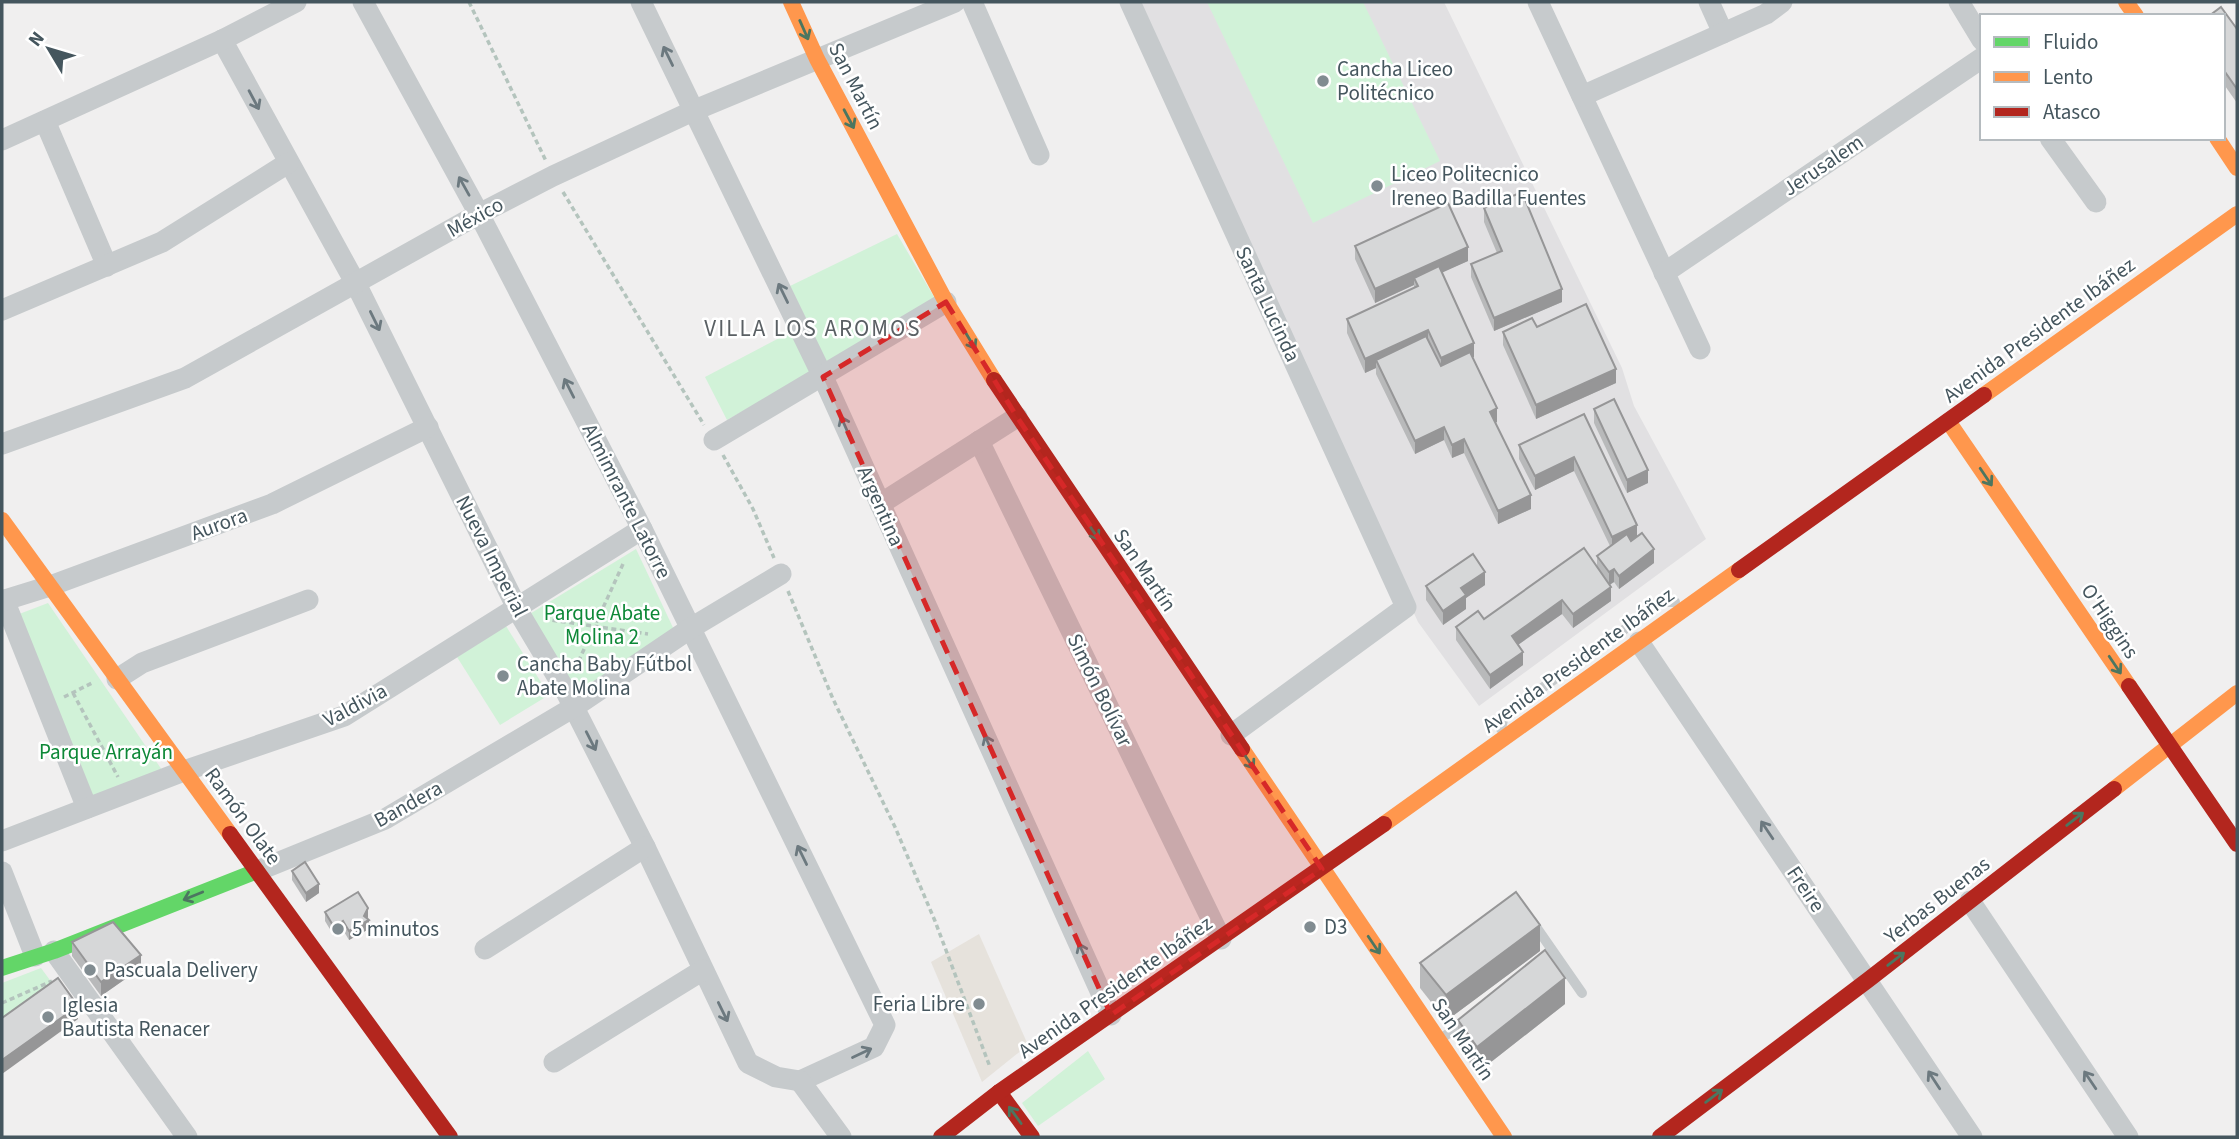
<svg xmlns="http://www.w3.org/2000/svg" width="2239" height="1139" viewBox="0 0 2239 1139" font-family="'Source Sans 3',sans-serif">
  <rect width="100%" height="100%" fill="#f0efef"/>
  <polygon fill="#e6e2dc" points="979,934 1028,1045 982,1082 931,962"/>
  <polygon fill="#e1e0e2" points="1137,2 1444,2 1622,368 1634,406 1706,539 1479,706 1418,622"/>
  <g fill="#d1f2d8">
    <polygon points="1207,2 1363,2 1440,161 1313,223"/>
    <polygon points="897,234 937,302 727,420 705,377 808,323 790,286"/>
    <polygon points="636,549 676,634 573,702 528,615"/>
    <polygon points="48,603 162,770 87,802 14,616"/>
    <polygon points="506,626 549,695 500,725 457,657"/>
    <polygon points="41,968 58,991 2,1032 2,983"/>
    <polygon points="1088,1051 1105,1079 1038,1126 1022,1103"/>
  </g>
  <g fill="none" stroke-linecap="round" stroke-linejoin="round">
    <g stroke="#b4c4bd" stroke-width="3.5" stroke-dasharray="5 3.5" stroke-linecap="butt">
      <polyline points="469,2 546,161"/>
      <polyline points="563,192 704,425"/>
      <polyline points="723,455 753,509 774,558"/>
      <polyline points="788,591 833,699 895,827 935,921 990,1067"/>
      <polyline points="544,619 648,634"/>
      <polyline points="575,669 623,564"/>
      <polyline points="73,693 118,777"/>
      <polyline points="64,697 92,683"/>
      <polyline points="2,1003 52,981"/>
    </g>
    <g stroke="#c6cacc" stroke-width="10">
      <polyline points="1501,729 1504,715 1663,602 1675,602"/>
      <polyline points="1532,921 1582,993"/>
      <polyline points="1439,1040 1469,1019"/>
    </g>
    <g stroke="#c6cacc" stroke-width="21">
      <polyline points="363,2 479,214 642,529 885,1025 874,1047 800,1081"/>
      <polyline points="641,2 823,377 1111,1015"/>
      <polyline points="972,2 1039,155"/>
      <polyline points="1130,2 1406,607 1231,735"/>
      <polyline points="1538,2 1700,349"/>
      <polyline points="1709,2 1723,33"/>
      <polyline points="1959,2 1982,40"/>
      <polyline points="222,40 356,284 521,616 565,690 645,847 748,1063 776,1077 800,1081"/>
      <polyline points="1582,96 1766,14 1782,2"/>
      <polyline points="45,121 107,266"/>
      <polyline points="2050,138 2096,202"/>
      <polyline points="2,140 222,40 296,2"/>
      <polyline points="1664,273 1982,58"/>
      <polyline points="2,310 162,242 288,163"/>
      <polyline points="714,440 946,302"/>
      <polyline points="979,441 1221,939"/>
      <polyline points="2,444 185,378 479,214 553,176 695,110 955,2"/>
      <polyline points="880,504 1017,417"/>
      <polyline points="4,600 87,808"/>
      <polyline points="2,601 50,586 272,504 428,427"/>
      <polyline points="1639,642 1972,1137"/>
      <polyline points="117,679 142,663 308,600"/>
      <polyline points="2,841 184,771 344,716 642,529"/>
      <polyline points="257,871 385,819 574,707 691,628 781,574"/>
      <polyline points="2,872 35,956"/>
      <polyline points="1970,901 2128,1137"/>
      <polyline points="485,949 645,847"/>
      <polyline points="54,951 187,1137"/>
      <polyline points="554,1062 703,970"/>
      <polyline points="800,1081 841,1137"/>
    </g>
    <polyline stroke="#63d668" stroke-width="16" points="2,968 54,951 257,871"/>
    <g stroke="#ff974d" stroke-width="16">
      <polyline points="791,2 817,59 946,302 994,380"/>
      <polyline points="2126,2 2136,16"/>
      <polyline points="2217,138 2237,168"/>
      <polyline points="1984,395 2237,214"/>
      <polyline points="1948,421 2129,686"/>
      <polyline points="2,520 230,834"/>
      <polyline points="1242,749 1504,1137"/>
      <polyline points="2114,789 2237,693"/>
      <polyline points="1384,824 1739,570"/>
    </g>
    <g stroke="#b3261e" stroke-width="16">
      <polyline points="994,380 1242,749"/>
      <polyline points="1739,570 1984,395"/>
      <polyline points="2129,686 2237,844"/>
      <polyline points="230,834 450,1137"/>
      <polyline points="999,1092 1032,1137"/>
      <polyline points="941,1137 999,1092 1384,824"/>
      <polyline points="1660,1137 1868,980 2114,789"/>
    </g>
  </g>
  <g fill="#b8b9ba">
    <polygon points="2223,16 2237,29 2237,103 2223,83"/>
    <polygon points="1484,208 1562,302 1494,331 1471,277 1471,264 1497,253 1484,222"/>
    <polygon points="1355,246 1468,261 1442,272 1474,357 1472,357 1497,422 1495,423 1531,509 1498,524 1464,453 1452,458 1444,440 1415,454 1376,374 1376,368 1365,373 1347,333 1347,319 1414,288 1414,285 1375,303 1355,259"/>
    <polygon points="1537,327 1616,383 1536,419 1503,345 1503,332"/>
    <polygon points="1594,409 1648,483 1627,493 1594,423"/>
    <polygon points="1584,414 1637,537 1654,563 1619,589 1614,582 1610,585 1611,601 1573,628 1562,614 1518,645 1523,665 1490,689 1456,640 1456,627 1484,619 1597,567 1597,556 1610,546 1574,471 1535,490 1519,459 1519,445"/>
    <polygon points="1485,585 1466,598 1466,609 1443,625 1426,600 1426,586"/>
    <polygon points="292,871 319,893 306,902 292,880"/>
    <polygon points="325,912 368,917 369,929 349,940 343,930 334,936 325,921"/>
    <polygon points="72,942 141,968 101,996 72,956"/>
    <polygon points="1540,951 1446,1021 1420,988 1420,963"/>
    <polygon points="1565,1004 1477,1073 1458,1046 1458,1020"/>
  </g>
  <g fill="#969697">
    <polygon points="1468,247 1468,261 1417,284 1414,278 1414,285 1375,303 1375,289"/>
    <polygon points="1562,289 1562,302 1494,331 1494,318"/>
    <polygon points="1428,330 1428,344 1376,360 1376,368 1365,373 1365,359"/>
    <polygon points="1474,343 1474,357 1441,372 1441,358"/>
    <polygon points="1616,369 1616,383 1536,419 1536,405"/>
    <polygon points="1497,408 1497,422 1490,425 1490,412"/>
    <polygon points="1444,427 1444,440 1415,454 1415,441"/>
    <polygon points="1464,439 1464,453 1452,458 1452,445"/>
    <polygon points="1574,457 1574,471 1535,490 1535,476"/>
    <polygon points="1648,470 1648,483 1627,493 1627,480"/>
    <polygon points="1531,495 1531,509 1498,524 1498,511"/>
    <polygon points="1637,525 1637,538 1612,550 1612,537"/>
    <polygon points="1654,549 1654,563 1619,589 1619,576"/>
    <polygon points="1614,569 1614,582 1609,585 1609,572"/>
    <polygon points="1485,572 1485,585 1466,598 1466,609 1443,625 1443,611 1461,588"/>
    <polygon points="1611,587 1611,601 1573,628 1573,614"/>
    <polygon points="1562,600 1562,614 1512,649 1512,636"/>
    <polygon points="1523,652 1523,665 1490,689 1490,675"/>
    <polygon points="319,884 319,893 306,902 306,893"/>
    <polygon points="368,908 368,917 366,921 369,920 369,929 349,940 349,931"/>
    <polygon points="343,921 343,930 334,936 334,927"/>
    <polygon points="1540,925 1540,951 1446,1021 1446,995"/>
    <polygon points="141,955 141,968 101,996 101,982"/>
    <polygon points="1565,978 1565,1004 1477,1073 1477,1047"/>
    <polygon points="78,1006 78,1019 2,1074 2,1060"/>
  </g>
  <g fill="#d6d7d8" stroke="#969697" stroke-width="2">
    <polygon points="2221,7 2237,29 2237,89 2223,69 2223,16 2209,16"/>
    <polygon points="1522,192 1562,289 1494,318 1471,264 1502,251 1484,208"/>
    <polygon points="1448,203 1468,247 1375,289 1355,246"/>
    <polygon points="1439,266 1474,343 1441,358 1428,330 1365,359 1347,319 1418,286 1414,278"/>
    <polygon points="1586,304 1616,369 1536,405 1503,332 1532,318 1537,327"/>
    <polygon points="1426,336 1441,366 1470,352 1497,408 1490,412 1531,495 1498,511 1464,439 1452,445 1444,427 1415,441 1376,360"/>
    <polygon points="1614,399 1648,470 1627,480 1594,409"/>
    <polygon points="1584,414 1637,525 1612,537 1574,457 1535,476 1519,445"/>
    <polygon points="1642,533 1654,549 1619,576 1614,569 1609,572 1597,556 1627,534 1631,541"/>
    <polygon points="1584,548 1611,587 1573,614 1562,600 1512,636 1523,652 1490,675 1456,627 1478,611 1484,619"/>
    <polygon points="1473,554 1485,572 1461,588 1466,595 1443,611 1426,586"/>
    <polygon points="305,862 319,884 306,893 292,871"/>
    <polygon points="358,892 368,908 364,916 369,920 349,931 343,921 334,927 325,912"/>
    <polygon points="1516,892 1540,925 1446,995 1420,963"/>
    <polygon points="113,922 141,955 101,982 72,942"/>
    <polygon points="1545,950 1565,978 1477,1047 1458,1020"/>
    <polygon points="58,978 78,1006 2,1060 2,1018"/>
  </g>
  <defs><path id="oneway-shaft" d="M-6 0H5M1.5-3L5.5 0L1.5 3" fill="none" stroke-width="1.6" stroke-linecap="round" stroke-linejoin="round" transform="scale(1.75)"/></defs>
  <g stroke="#4c7660">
    <use href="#oneway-shaft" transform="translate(804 30) rotate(66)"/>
    <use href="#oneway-shaft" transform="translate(849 119) rotate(62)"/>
    <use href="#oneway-shaft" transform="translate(970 340) rotate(59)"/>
    <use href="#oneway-shaft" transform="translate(1986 477) rotate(56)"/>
    <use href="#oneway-shaft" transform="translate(1093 531) rotate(56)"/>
    <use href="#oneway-shaft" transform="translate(2115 665) rotate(56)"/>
    <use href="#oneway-shaft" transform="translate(1248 760) rotate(56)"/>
    <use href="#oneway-shaft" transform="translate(2075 819) rotate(-38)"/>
    <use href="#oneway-shaft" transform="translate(193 896) rotate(158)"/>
    <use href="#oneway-shaft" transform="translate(1374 945) rotate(56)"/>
    <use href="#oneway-shaft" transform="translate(1896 959) rotate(-38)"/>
    <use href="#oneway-shaft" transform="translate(1714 1096) rotate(-37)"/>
    <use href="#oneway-shaft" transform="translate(1015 1115) rotate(-126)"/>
  </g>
  <g stroke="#6c797f">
    <use href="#oneway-shaft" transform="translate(668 56) rotate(-116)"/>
    <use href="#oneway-shaft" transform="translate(254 100) rotate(62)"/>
    <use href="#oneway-shaft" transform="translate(464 186) rotate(-119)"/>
    <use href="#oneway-shaft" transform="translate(783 293) rotate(-116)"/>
    <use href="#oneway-shaft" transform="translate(375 321) rotate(64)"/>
    <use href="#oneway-shaft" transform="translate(569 388) rotate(-117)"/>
    <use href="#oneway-shaft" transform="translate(845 426) rotate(-114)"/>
    <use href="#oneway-shaft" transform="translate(591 741) rotate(63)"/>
    <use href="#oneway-shaft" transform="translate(989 745) rotate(-114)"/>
    <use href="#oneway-shaft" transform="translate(1767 830) rotate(-124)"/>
    <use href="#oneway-shaft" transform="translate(802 855) rotate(-116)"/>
    <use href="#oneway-shaft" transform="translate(1083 953) rotate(-114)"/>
    <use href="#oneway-shaft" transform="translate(723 1012) rotate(64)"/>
    <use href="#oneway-shaft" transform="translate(862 1053) rotate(-25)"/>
    <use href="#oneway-shaft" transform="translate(1934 1080) rotate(-123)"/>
    <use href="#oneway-shaft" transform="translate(2090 1080) rotate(-124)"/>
  </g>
  <path fill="#d62828" fill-opacity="0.2" stroke="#d62828" stroke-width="5" stroke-dasharray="14 9" stroke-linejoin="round" d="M946,302L1017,417L1322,869L1111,1015L823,377Z"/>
  <g fill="#818c91" stroke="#fff" stroke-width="2.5">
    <circle cx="1323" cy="81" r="7"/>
    <circle cx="1377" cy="186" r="7"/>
    <circle cx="503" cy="676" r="7"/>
    <circle cx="1310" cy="927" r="7"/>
    <circle cx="338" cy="929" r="7"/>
    <circle cx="90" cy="970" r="7"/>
    <circle cx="979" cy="1004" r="7"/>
    <circle cx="48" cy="1017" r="7"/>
  </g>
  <g text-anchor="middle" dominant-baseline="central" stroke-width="5" stroke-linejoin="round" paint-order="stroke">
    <g font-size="21" fill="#45565e" stroke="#fff" text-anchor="start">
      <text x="1337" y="69">Cancha Liceo<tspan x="1337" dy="24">Politécnico</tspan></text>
      <text x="1391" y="174">Liceo Politecnico<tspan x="1391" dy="24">Ireneo Badilla Fuentes</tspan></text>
      <text x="517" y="664">Cancha Baby Fútbol<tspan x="517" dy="24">Abate Molina</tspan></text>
      <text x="1324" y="927">D3</text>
      <text x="352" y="929">5 minutos</text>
      <text x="104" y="970">Pascuala Delivery</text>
      <text x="965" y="1004" text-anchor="end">Feria Libre</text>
      <text x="62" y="1005">Iglesia<tspan x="62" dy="24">Bautista Renacer</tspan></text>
    </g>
    <g font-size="21" fill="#45565e" stroke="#fff">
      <text transform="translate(856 86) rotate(63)">San Martín</text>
      <text transform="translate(1823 165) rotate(-34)">Jerusalem</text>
      <text transform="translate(475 217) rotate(-29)">México</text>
      <text transform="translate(1268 304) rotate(65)">Santa Lucinda</text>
      <text transform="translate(2039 330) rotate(-36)">Avenida Presidente Ibáñez</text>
      <text transform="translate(627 501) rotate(63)">Almimrante Latorre</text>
      <text transform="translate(881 506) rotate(66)">Argentina</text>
      <text transform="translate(219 524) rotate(-20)">Aurora</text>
      <text transform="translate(492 556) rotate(63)">Nueva Imperial</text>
      <text transform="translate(1145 570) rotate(56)">San Martín</text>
      <text transform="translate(2110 621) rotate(56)">O'Higgins</text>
      <text transform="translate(1578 660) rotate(-36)">Avenida Presidente Ibáñez</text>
      <text transform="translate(1100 690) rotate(64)">Simón Bolívar</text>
      <text transform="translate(355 705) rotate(-28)">Valdivia</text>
      <text transform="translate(408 804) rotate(-29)">Bandera</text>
      <text transform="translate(243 816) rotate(54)">Ramón Olate</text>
      <text transform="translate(1806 889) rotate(56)">Freire</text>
      <text transform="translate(1937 900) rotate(-38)">Yerbas Buenas</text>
      <text transform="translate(1115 987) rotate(-35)">Avenida Presidente Ibáñez</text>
      <text transform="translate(1463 1039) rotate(56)">San Martín</text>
    </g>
    <g font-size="21" fill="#0d8837" stroke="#fff">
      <text x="602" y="613">Parque Abate<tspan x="602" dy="24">Molina 2</tspan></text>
      <text x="106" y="752">Parque Arrayán</text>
    </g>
    <g font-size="23" letter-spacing="2" fill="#5a6064" stroke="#fff">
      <text x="813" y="328">VILLA LOS AROMOS</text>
    </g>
  </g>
  <rect width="2239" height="1139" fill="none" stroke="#45565e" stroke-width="7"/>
  <rect x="1980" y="14" width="245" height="126" fill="#ffffff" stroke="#b5bbbf" stroke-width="2"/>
  <rect x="1994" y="37" width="35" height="10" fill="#63d668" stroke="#b5bbbf" stroke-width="2"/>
  <text x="2043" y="49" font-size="21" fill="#45565e">Fluido</text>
  <rect x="1994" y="72" width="35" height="10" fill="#ff974d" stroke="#b5bbbf" stroke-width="2"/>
  <text x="2043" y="84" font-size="21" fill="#45565e">Lento</text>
  <rect x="1994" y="107" width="35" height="10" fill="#b3261e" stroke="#b5bbbf" stroke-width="2"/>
  <text x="2043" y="119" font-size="21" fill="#45565e">Atasco</text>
  <g transform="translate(49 49) rotate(308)" stroke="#ffffff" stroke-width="5" paint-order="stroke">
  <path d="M0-5L12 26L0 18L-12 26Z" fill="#45565e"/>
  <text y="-10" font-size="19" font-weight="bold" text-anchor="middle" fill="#45565e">N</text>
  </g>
</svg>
